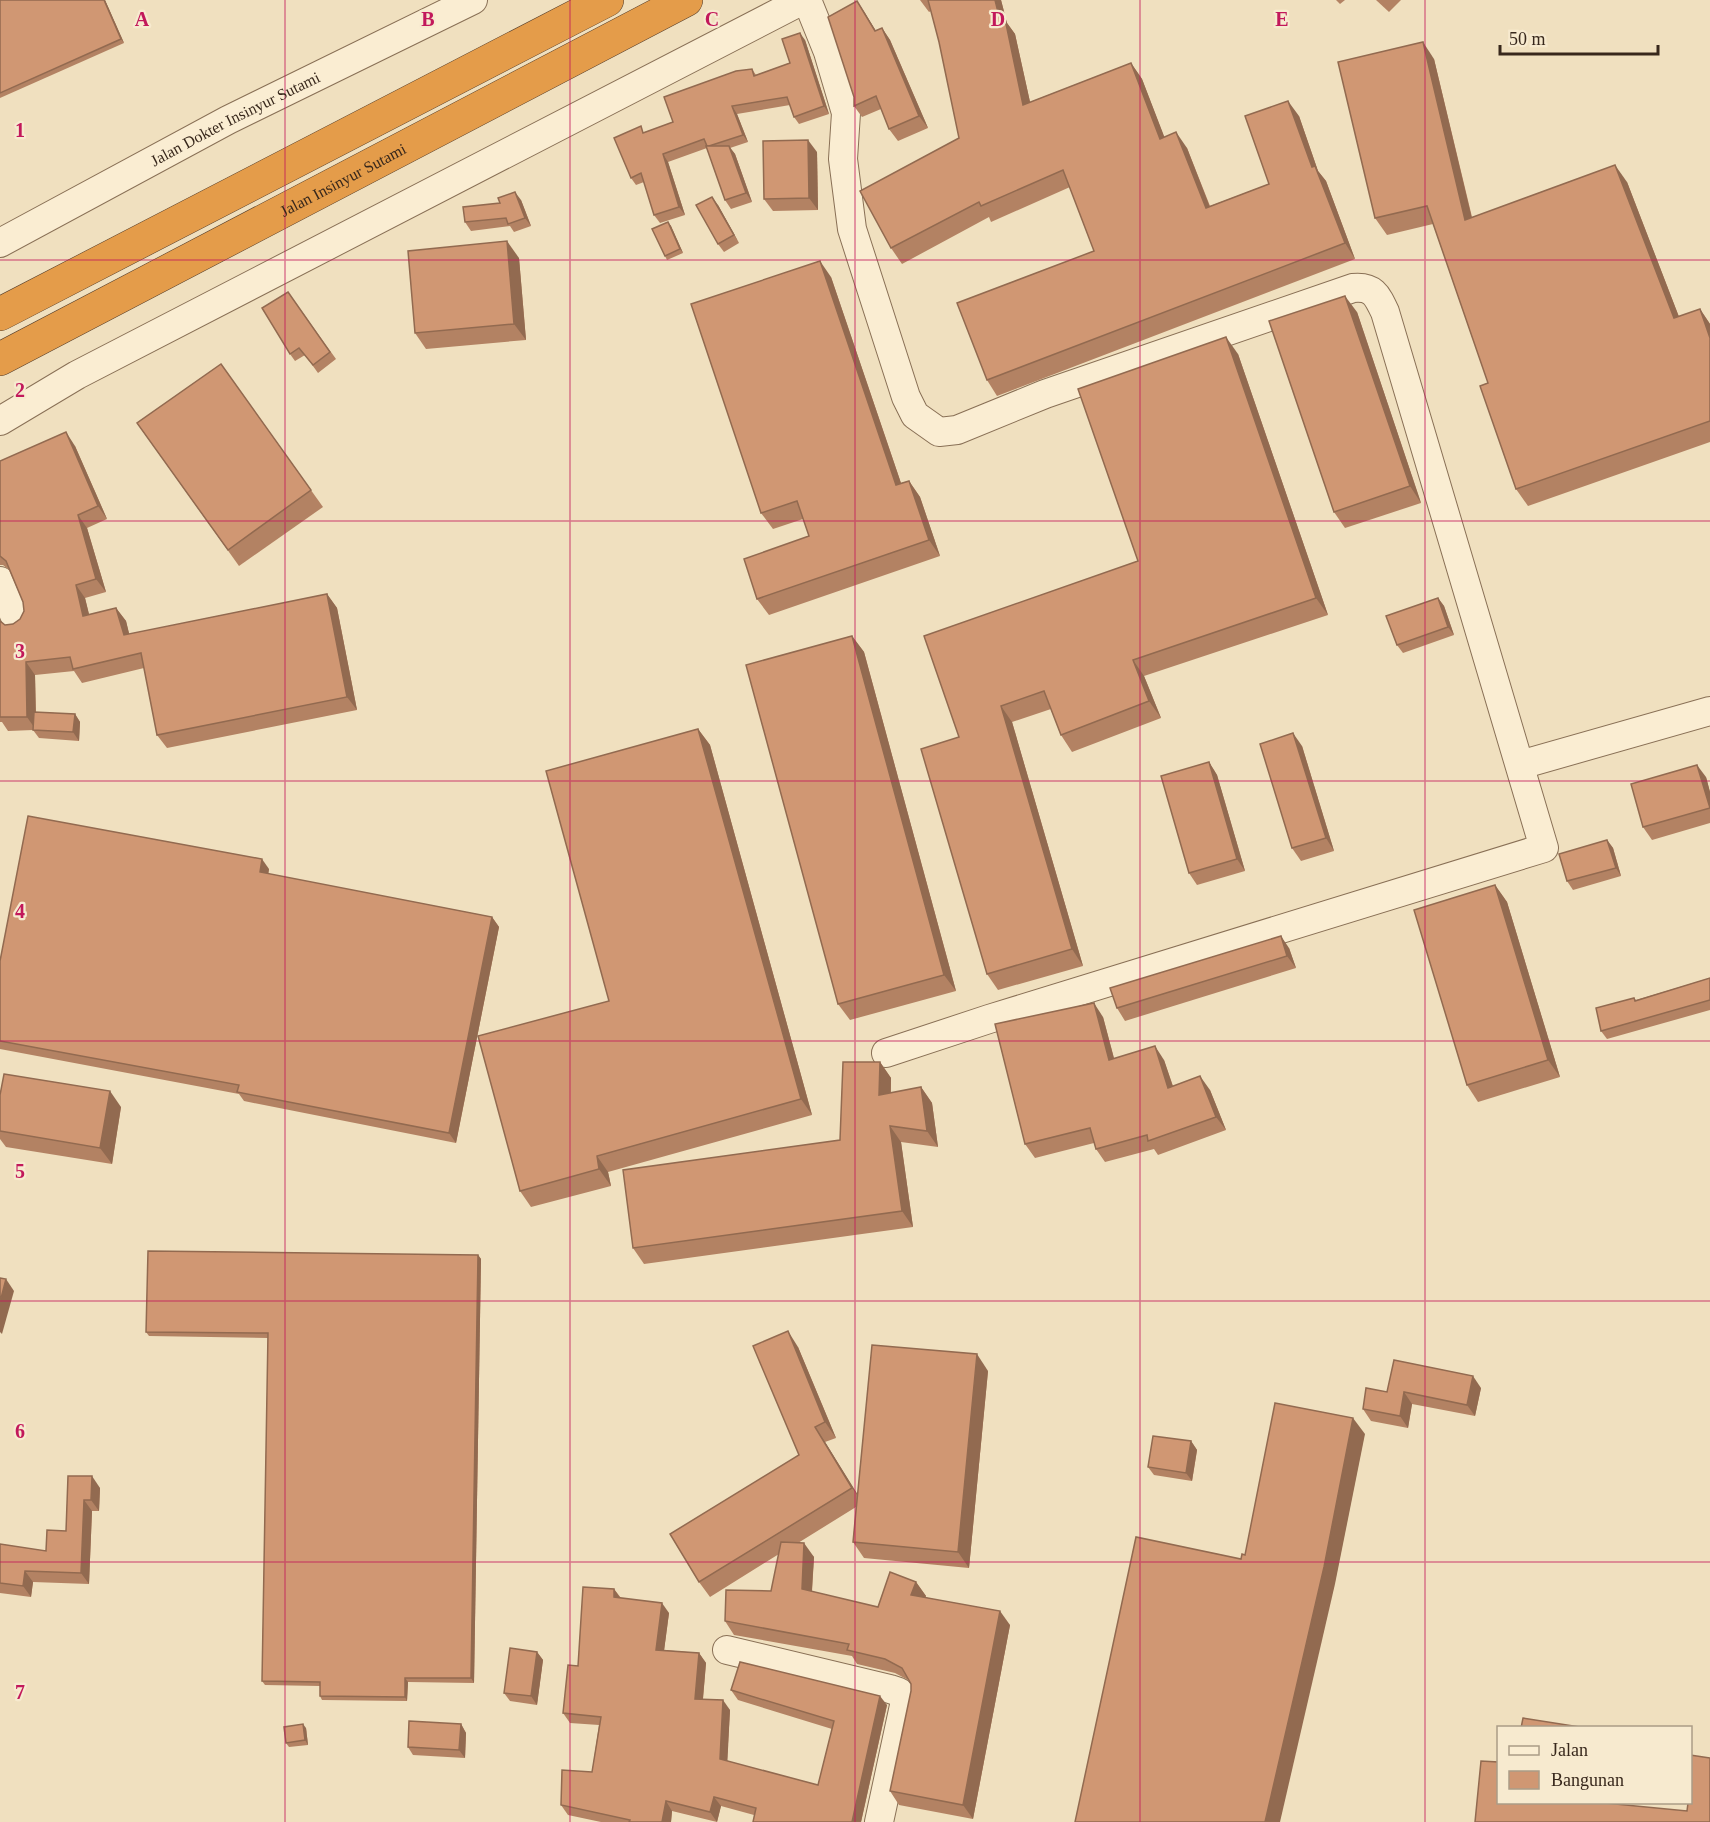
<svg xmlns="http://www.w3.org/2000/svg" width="1710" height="1822" viewBox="0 0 1710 1822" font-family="'Times New Roman',serif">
  <rect width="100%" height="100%" fill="#f0e0bf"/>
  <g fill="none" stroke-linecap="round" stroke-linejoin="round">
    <defs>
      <g id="minor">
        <path d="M807,0L828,52L846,113L843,159L852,229L906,397L915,415L939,432L957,430L1045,394L1353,288C1373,286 1377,295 1385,312L1544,848L989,1019L886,1053"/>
        <path id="s1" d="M0,243L228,120L473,0"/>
        <polyline points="0,421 77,375 803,0"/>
        <polyline points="0,581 17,622"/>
        <polyline points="1520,765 1710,711"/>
        <polyline points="727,1650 890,1689 899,1692 905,1701 879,1822"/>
      </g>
      <g id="highway">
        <polyline points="0,314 607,0"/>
        <path id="s2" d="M0,359L686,0"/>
      </g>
    </defs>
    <use href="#minor" stroke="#897056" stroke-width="30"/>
    <use href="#highway" stroke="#563e2b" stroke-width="34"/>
    <use href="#minor" stroke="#faedd2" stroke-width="28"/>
    <use href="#highway" stroke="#e49c4a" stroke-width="33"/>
  </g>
  <g fill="#b38263">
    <polygon points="0,0 105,0 124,43 0,98"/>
    <polygon points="920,0 1001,0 1007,23 1015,34 1030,102 1131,63 1142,79 1164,137 1187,148 1210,206 1269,184 1299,116 1318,171 1326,181 1355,259 997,396 987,380 1094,251 1070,187 991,222 989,217 902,264 891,248 959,138 939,42 931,11 929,12"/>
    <polygon points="1336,0 1345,0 1340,4"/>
    <polygon points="1376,0 1401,0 1389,12"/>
    <polygon points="857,1 876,31 882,28 890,40 928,128 898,141 889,129 881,109 862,117 854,106"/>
    <polygon points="805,40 829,114 799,124 794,117 790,105 737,114 748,142 730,148 735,154 752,202 731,209 725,200 707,148 668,162 685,215 660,223 654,215 644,182 636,185 631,178 645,132 673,122 752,69 756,75 790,63"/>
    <polygon points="1434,59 1472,217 1627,182 1679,317 1700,309 1710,324 1710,442 1528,506 1516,489 1488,383 1433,224 1387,235 1375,218"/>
    <polygon points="817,152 818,210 773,211 764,199"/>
    <polygon points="521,200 531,226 514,232 510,226 471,231 465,222"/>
    <polygon points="718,205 739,243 724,252 718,244"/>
    <polygon points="668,222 671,226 683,253 667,260 665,256"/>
    <polygon points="519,258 526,340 426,349 415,333"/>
    <polygon points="831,277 901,483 909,481 920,497 940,556 769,615 757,599 809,536 803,519 773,529 761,513"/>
    <polygon points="288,292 336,359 318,373 305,355 295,361 290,354"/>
    <polygon points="1357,312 1421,503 1345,528 1334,512"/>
    <polygon points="1238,354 1328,615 1144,676 1161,718 1072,752 1061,735 1051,709 1012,722 1083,966 998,990 987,974 959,737 1138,561"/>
    <polygon points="221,364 323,507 239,566 137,423"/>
    <polygon points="75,446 107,519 87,528 106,592 85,598 89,615 116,608 126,621 129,634 327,594 337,608 357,710 167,748 157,735 144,668 82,683 74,671 35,675 36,712 75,714 80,722 79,741 39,738 33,730 8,731 2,722 0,722 0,621 5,625 13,624 20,619 24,611 23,602 9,570 3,565 0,565 0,461"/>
    <polygon points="1438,598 1444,606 1454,635 1403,653 1397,645"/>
    <polygon points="852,636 864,652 956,991 850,1020 838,1004"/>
    <polygon points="698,729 710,745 812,1115 608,1172 611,1186 531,1207 520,1191 609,1001"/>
    <polygon points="1302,746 1334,851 1301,861 1292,848"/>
    <polygon points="1209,762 1217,775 1245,871 1197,885 1189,873"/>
    <polygon points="1706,777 1710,792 1710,823 1652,840 1643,827"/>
    <polygon points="1607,840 1613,848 1621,876 1573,890 1567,881"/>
    <polygon points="269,869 268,874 492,917 499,927 456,1143 244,1101 239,1094 0,1049 0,961"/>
    <polygon points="1495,885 1507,902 1560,1077 1478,1102 1467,1085"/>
    <polygon points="1289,948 1296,968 1125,1021 1117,1008"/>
    <polygon points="1710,978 1710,1010 1607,1039 1601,1031 1634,998 1636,1000"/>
    <polygon points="1103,1017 1114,1058 1164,1060 1173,1086 1210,1090 1226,1130 1158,1155 1154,1149 1105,1162 1096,1149 1094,1143 1035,1158 1025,1144"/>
    <polygon points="880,1062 891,1078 891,1093 921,1087 932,1103 938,1147 901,1142 913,1227 644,1264 633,1248 840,1140"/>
    <polygon points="0,1095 121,1107 112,1164 6,1147 0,1139"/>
    <polygon points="478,1255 481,1259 474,1683 408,1682 407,1701 322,1700 320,1696 320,1686 265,1685 262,1681 268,1338 149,1336 146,1332"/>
    <polygon points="798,1347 836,1438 825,1442 857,1494 988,1371 969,1568 864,1558 853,1542 856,1507 798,1543 814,1557 812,1592 878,1607 916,1582 926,1596 925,1597 1010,1625 973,1819 899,1805 890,1791 911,1691 911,1684 910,1681 895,1673 857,1664 852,1656 734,1635 725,1621 771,1591 779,1554 710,1597 699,1582 799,1455"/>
    <polygon points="1481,1388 1475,1416 1412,1404 1408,1428 1371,1421 1363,1409 1387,1392"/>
    <polygon points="1191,1441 1197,1450 1192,1481 1154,1475 1148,1467"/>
    <polygon points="68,1476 100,1488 99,1511 92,1511 89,1584 33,1582 31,1597 0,1593 0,1544 46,1551 66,1531"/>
    <polygon points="614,1589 621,1598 669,1613 664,1650 699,1653 706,1663 703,1699 730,1710 727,1761 818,1785 832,1729 738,1700 731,1690 887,1705 861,1822 754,1815 721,1806 717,1822 672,1811 671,1822 601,1822 568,1815 561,1805 592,1772 599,1725 570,1723 563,1713 578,1666"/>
    <polygon points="537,1652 543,1660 537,1705 510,1701 504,1693"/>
    <polygon points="461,1724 466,1733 465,1758 413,1755 408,1747"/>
    <polygon points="306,1728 308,1745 289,1747 286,1743"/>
  </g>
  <g fill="#926a50">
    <polygon points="104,0 105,0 124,43 121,39"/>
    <polygon points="995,0 1001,0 1007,23 1015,34 1034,120 1023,105"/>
    <polygon points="857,1 865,13 883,43 875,31"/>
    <polygon points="882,28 890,40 928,128 919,116"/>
    <polygon points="800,33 805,40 829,114 824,106"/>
    <polygon points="1423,42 1434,59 1476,236 1465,220"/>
    <polygon points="1131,63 1142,79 1171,154 1160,139"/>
    <polygon points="1288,101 1299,116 1318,171 1326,181 1355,259 1345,243 1312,167"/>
    <polygon points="732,106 737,114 748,142 743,135"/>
    <polygon points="1176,132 1187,148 1216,223 1206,208"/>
    <polygon points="808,140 817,152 818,210 809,198"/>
    <polygon points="729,146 735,154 752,202 746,193"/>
    <polygon points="663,154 668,162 685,215 679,207"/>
    <polygon points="1615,165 1627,182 1686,335 1674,318"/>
    <polygon points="515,192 521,200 531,226 525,218"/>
    <polygon points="712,197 718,205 739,243 734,235"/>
    <polygon points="668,222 671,226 683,253 680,249"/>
    <polygon points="507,241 519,258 526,340 514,324"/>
    <polygon points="820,261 831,277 907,501 896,485"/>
    <polygon points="1345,296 1357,312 1421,503 1410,486"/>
    <polygon points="1700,309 1710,324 1710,338"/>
    <polygon points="1226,337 1238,354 1328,615 1316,598"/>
    <polygon points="66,432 75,446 107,519 98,506"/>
    <polygon points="909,481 920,497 940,556 929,540"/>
    <polygon points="78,515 87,528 106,592 96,579"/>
    <polygon points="76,585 85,598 93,630 83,616"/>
    <polygon points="327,594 337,608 357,710 347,697"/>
    <polygon points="1438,598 1444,606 1454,635 1448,627"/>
    <polygon points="116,608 126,621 133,649 124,635"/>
    <polygon points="852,636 864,652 956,991 944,975"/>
    <polygon points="1133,660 1144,676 1161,718 1149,701"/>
    <polygon points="26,662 35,675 36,730 27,717"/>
    <polygon points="1001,706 1012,722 1083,966 1072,949"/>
    <polygon points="75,714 80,722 79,741 73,732"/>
    <polygon points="698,729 710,745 812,1115 801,1099"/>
    <polygon points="1293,733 1302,746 1334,851 1326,838"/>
    <polygon points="1209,762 1217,775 1245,871 1237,859"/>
    <polygon points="1697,765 1706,777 1710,792 1710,808"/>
    <polygon points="1607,840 1613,848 1621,876 1616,868"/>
    <polygon points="262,859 269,869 267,882 260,872"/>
    <polygon points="1495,885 1507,902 1560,1077 1548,1060"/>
    <polygon points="492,917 499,927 456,1143 449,1133"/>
    <polygon points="1281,936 1289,948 1296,968 1287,956"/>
    <polygon points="1094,1003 1103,1017 1118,1074 1109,1060"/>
    <polygon points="1155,1046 1164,1060 1178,1102 1168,1088"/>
    <polygon points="880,1062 891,1078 890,1111 879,1095"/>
    <polygon points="1200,1076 1210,1090 1226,1130 1216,1117"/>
    <polygon points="921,1087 932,1103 938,1147 927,1131"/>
    <polygon points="110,1091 121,1107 112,1164 100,1148"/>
    <polygon points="890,1126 901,1142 913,1227 902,1211"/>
    <polygon points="597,1156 608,1172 611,1186 599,1169"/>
    <polygon points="478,1255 481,1259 474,1683 471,1678"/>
    <polygon points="6,1279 14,1291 2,1334 0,1332 0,1302"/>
    <polygon points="788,1331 798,1347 836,1438 825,1422"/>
    <polygon points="977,1354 988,1371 969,1568 958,1552"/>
    <polygon points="1473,1376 1481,1388 1475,1416 1467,1405"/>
    <polygon points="1404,1392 1412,1404 1408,1428 1400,1416"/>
    <polygon points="1353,1418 1365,1434 1335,1584 1280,1822 1265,1822"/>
    <polygon points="815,1427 825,1442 863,1503 852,1488"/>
    <polygon points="1191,1441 1197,1450 1192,1481 1186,1473"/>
    <polygon points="92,1476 100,1488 99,1511 91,1500"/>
    <polygon points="84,1500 92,1511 89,1584 81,1573"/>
    <polygon points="804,1543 814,1557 811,1603 802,1589"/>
    <polygon points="25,1571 33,1582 31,1597 23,1586"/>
    <polygon points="916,1582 926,1596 921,1609 911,1595"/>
    <polygon points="614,1589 621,1599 614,1597"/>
    <polygon points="662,1603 669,1613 663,1659 656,1650"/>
    <polygon points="1000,1611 1010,1625 973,1819 963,1805"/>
    <polygon points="537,1652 543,1660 537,1705 531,1696"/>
    <polygon points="699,1653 706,1663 702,1709 695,1699"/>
    <polygon points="405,1678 408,1682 407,1701 405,1697"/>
    <polygon points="880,1696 887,1705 861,1822 852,1822"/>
    <polygon points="723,1700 730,1710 727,1769 720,1759"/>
    <polygon points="303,1724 306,1728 308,1745 305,1740"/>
    <polygon points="461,1724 466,1733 465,1758 459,1750"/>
    <polygon points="714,1797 721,1806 717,1822 710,1812"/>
    <polygon points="666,1801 672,1811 671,1822 662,1822"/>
  </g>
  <g fill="#d09773" stroke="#926a50" stroke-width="1.5">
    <polygon points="0,0 104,0 121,39 0,93"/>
    <polygon points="928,0 995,0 1000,20 1005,19 1023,105 1131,63 1160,139 1176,132 1206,208 1269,184 1245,116 1288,101 1312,167 1315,166 1345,243 987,380 957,303 1094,251 1063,170 981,206 979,202 891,248 860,191 959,138 939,42"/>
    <polygon points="857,1 875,31 882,28 919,116 889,129 876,96 854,106 854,97 828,17"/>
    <polygon points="800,33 824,106 794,117 787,97 732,106 743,135 709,146 707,146 704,139 663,154 679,207 654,215 641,173 631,178 614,138 641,126 643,133 673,122 664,97 736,71 752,69 754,76 790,63 782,39"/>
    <polygon points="1423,42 1465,220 1615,165 1674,318 1700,309 1710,338 1710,421 1516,489 1480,386 1488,383 1427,206 1375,218 1338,62"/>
    <polygon points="808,140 809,198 764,199 763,141"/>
    <polygon points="706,146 729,146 746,193 725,200"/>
    <polygon points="515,192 525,218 508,224 506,218 465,222 463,207 500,203 498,198"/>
    <polygon points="712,197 734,235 718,244 696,205"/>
    <polygon points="668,222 680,249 665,256 652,229"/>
    <polygon points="507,241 514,324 415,333 408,251"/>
    <polygon points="820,261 896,485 909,481 929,540 757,599 744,559 809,536 797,501 761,513 691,304"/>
    <polygon points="288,292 330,352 313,365 299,348 290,354 262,308"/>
    <polygon points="1345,296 1410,486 1334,512 1269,321"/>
    <polygon points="1226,337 1316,598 1133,660 1149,701 1061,735 1044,691 1001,706 1072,949 987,974 921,749 959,737 924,636 1138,561 1078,389"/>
    <polygon points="221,364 311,490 228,550 137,423"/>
    <polygon points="66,432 98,506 78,515 96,579 76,585 83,616 116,608 124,635 327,594 347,697 157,735 141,653 73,669 70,657 26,662 27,717 0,717 0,621 5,625 13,624 20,619 24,611 23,602 6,561 0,556 0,461"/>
    <polygon points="1438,598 1448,627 1397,645 1386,616"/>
    <polygon points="852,636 944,975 838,1004 746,665"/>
    <polygon points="34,712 75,714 73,732 33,730"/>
    <polygon points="698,729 801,1099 597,1156 599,1169 520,1191 478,1036 609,1001 546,771"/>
    <polygon points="1293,733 1326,838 1292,848 1260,744"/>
    <polygon points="1209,762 1237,859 1189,873 1161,776"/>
    <polygon points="1697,765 1710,808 1643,827 1631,784"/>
    <polygon points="28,816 262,859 260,872 492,917 449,1133 237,1092 239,1085 0,1041 0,961"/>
    <polygon points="1607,840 1616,868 1567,881 1559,854"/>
    <polygon points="1495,885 1548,1060 1467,1085 1414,910"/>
    <polygon points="1281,936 1287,956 1117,1008 1110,988"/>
    <polygon points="1710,978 1710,1000 1601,1031 1596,1008 1634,998 1635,1001"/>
    <polygon points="1094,1003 1109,1060 1155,1046 1168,1088 1200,1076 1216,1117 1148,1141 1147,1135 1096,1149 1090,1128 1025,1144 995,1024"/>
    <polygon points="843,1062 880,1062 879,1095 921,1087 927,1131 890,1126 902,1211 633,1248 623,1170 840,1140"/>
    <polygon points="4,1074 110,1091 100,1148 0,1131 0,1095"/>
    <polygon points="148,1251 478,1255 471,1678 405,1678 405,1697 320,1696 320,1682 262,1681 268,1333 146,1332"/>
    <polygon points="0,1278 6,1279 0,1302"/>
    <polygon points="788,1331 825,1422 815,1427 852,1488 699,1582 670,1534 799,1455 753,1346"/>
    <polygon points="872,1345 977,1354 958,1552 853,1542"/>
    <polygon points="1394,1360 1473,1376 1467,1405 1404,1392 1400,1416 1363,1409 1366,1388 1387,1392"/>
    <polygon points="1275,1403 1353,1418 1324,1567 1265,1822 1075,1822 1136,1537 1241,1559 1242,1554 1245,1555"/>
    <polygon points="1153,1436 1191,1441 1186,1473 1148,1467"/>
    <polygon points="68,1476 92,1476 91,1500 84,1500 81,1573 25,1571 23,1586 0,1583 0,1544 46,1551 47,1530 66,1531"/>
    <polygon points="781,1542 804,1543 802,1589 878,1607 890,1572 916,1582 911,1595 1000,1611 963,1805 890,1791 911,1691 911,1684 902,1668 885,1659 847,1650 849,1644 725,1621 726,1590 771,1591"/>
    <polygon points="583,1587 614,1589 614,1597 662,1603 656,1650 699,1653 695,1699 723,1700 720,1759 818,1785 834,1721 731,1690 740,1662 880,1696 852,1822 753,1822 756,1808 714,1797 710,1812 666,1801 662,1822 629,1822 630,1820 561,1805 562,1770 592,1772 601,1717 563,1713 568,1665 578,1666"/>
    <polygon points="510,1648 537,1652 531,1696 504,1693"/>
    <polygon points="1523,1718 1586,1728 1521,1728"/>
    <polygon points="409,1721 461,1724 459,1750 408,1747"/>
    <polygon points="303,1724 305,1740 286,1743 284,1727"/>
    <polygon points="1690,1755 1710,1758 1710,1822 1475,1822 1481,1761 1498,1762 1498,1803 1605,1803 1687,1811 1688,1803 1690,1803"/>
  </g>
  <path fill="none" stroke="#c2185b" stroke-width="1.5" stroke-opacity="0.55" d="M285,0V1822M570,0V1822M855,0V1822M1140,0V1822M1425,0V1822M0,260H1710M0,521H1710M0,781H1710M0,1041H1710M0,1301H1710M0,1562H1710"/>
  <g text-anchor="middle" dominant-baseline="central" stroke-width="4.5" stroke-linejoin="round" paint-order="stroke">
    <g font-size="16" fill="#38281c" stroke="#f7eacf">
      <text stroke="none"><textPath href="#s1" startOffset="266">Jalan Dokter Insinyur Sutami</textPath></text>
      <text stroke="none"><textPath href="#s2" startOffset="387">Jalan Insinyur Sutami</textPath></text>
    </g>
  </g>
  <g font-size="20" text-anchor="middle" font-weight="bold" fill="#c2185b" stroke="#f7eacf" stroke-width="4.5" stroke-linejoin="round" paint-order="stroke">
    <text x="142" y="26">A</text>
    <text x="428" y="26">B</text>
    <text x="712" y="26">C</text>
    <text x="998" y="26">D</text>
    <text x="1282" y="26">E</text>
    <text x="20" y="137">1</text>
    <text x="20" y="397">2</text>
    <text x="20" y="658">3</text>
    <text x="20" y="918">4</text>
    <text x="20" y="1178">5</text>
    <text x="20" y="1438">6</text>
    <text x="20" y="1699">7</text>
  </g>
  <rect x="1497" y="1726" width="195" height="78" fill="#f7eacf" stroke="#ab9c87" stroke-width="1.5"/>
  <rect x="1509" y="1746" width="30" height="9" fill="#faedd2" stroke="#ab9c87" stroke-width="1.5"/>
  <text x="1551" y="1756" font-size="18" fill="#38281c">Jalan</text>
  <rect x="1509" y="1771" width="30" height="18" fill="#d09773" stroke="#ab9c87" stroke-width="1.5"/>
  <text x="1551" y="1786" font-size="18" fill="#38281c">Bangunan</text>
  <path d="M1500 45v9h158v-9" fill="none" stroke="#38281c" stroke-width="3"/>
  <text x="1509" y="45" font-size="18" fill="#38281c" stroke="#f7eacf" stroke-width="4.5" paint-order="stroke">50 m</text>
</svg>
